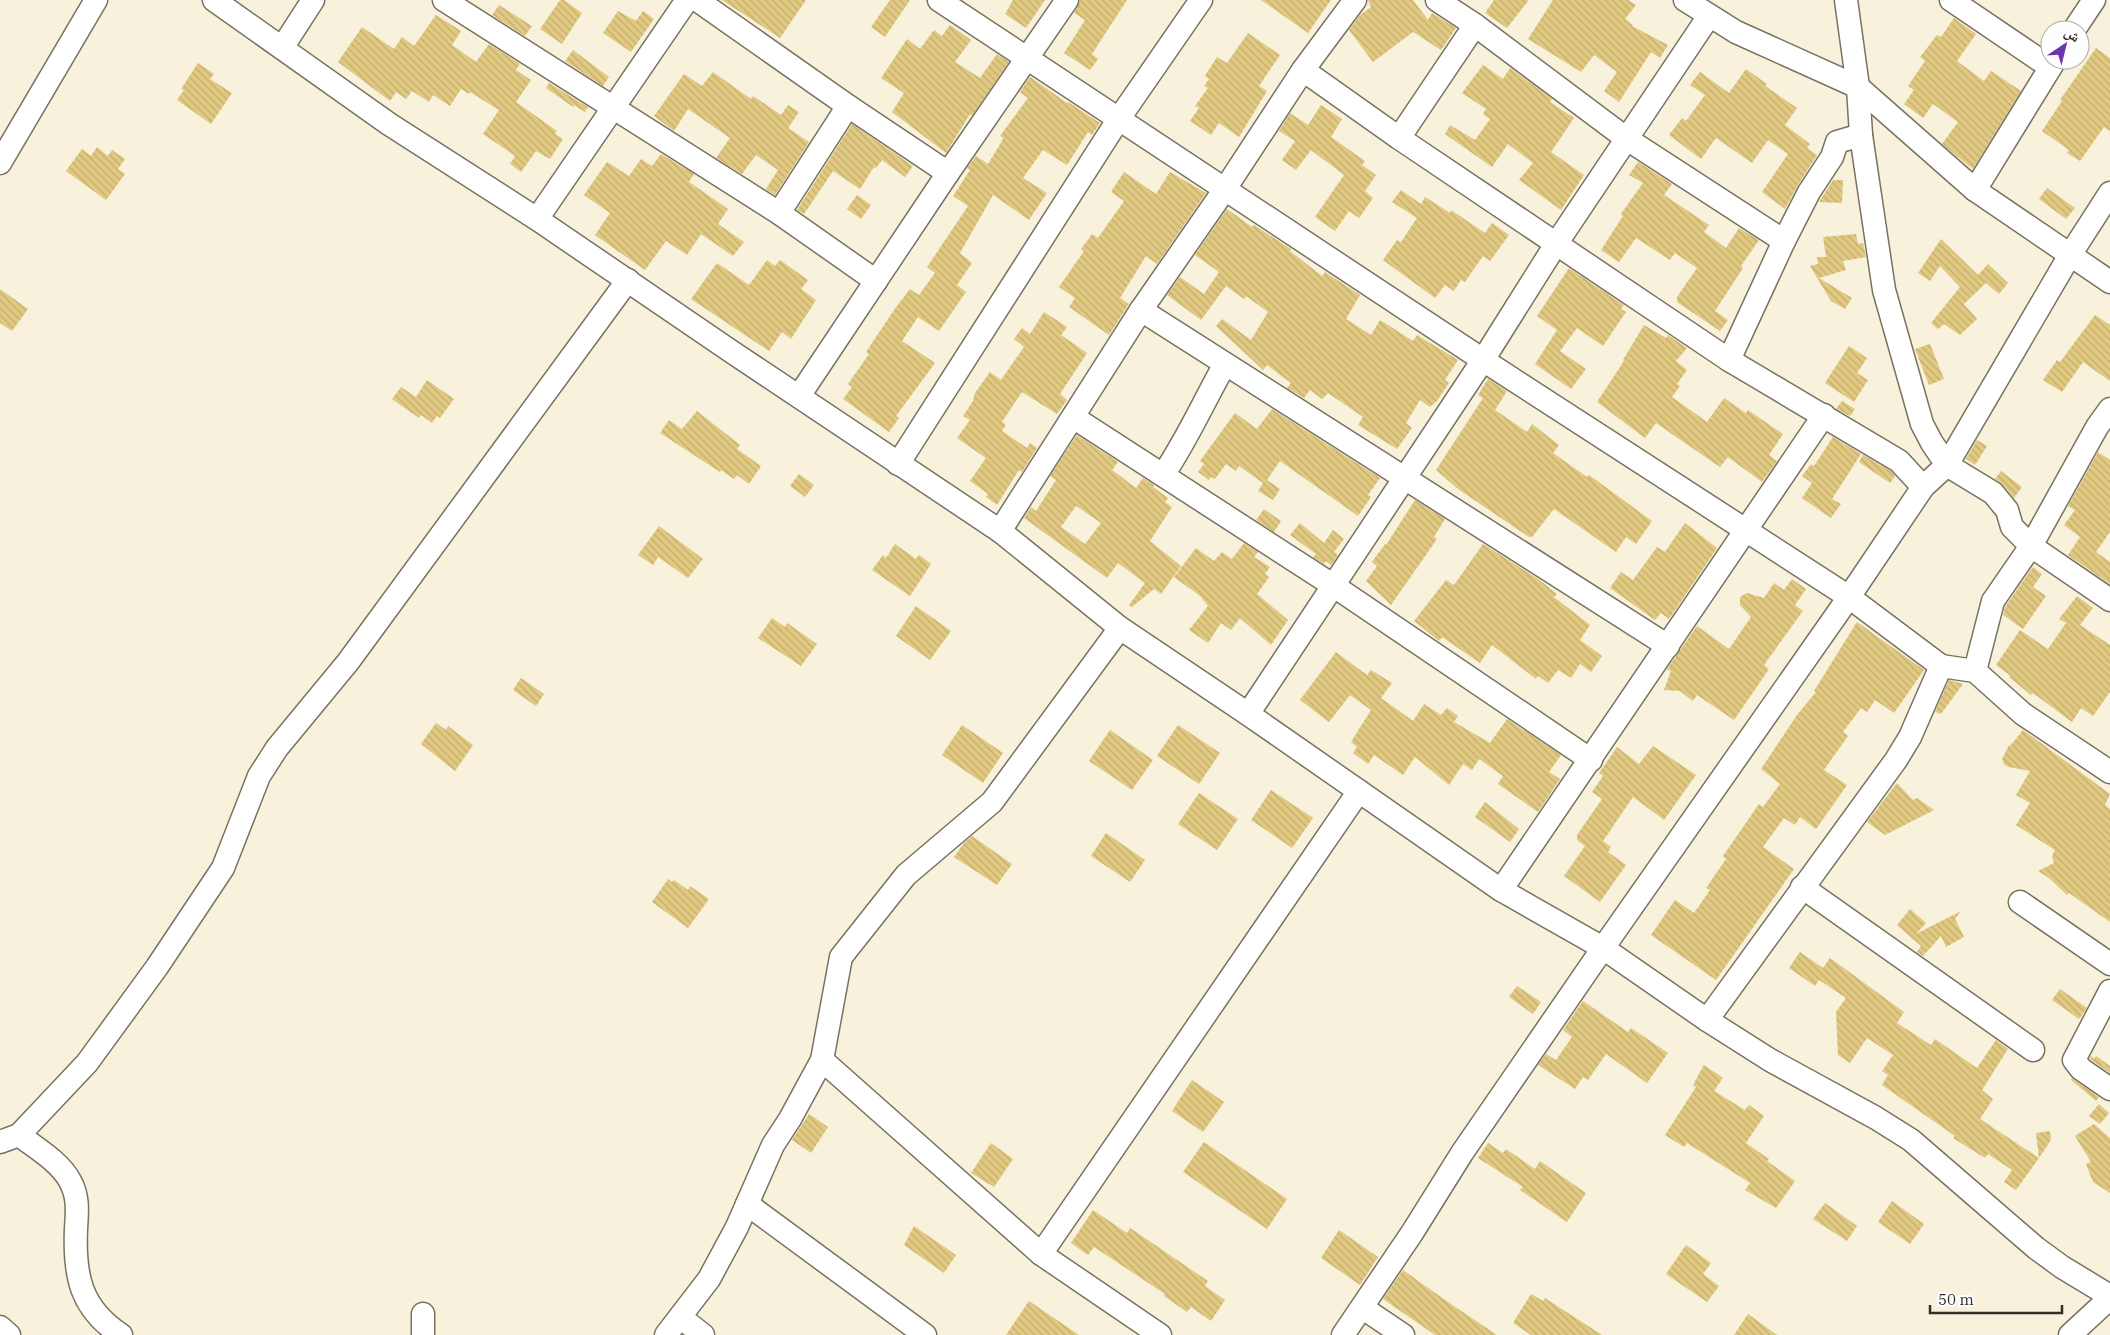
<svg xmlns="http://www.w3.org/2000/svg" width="2110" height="1335" viewBox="0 0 2110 1335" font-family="'IBM Plex Serif','Noto Naskh Arabic',serif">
  <defs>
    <pattern id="building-back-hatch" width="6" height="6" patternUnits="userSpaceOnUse" patternTransform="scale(1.25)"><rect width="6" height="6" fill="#e1c981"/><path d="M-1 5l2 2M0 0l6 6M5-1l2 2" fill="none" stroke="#c2ad6f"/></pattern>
  </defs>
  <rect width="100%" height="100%" fill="#f8f1dc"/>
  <g fill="url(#building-back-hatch)" fill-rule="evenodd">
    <polygon points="560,0 564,0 582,13 562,44 540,29"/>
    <polygon points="722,0 806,0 780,38"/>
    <polygon points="890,0 910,0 885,37 871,27"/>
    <polygon points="1013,0 1045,0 1026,28 1005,14"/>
    <polygon points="1080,0 1127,0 1092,54 1098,59 1090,70 1064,53 1085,20 1074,13"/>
    <polygon points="1261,0 1331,0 1308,33"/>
    <polygon points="1368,0 1413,0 1428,20 1432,13 1456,28 1441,50 1413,32 1373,62 1349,30 1360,15 1371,7"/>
    <polygon points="1494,0 1529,0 1507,28 1485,13"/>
    <polygon points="1553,0 1628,0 1636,5 1625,19 1633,25 1632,26 1668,45 1660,58 1651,52 1619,102 1604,91 1617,72 1594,55 1581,72 1528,39"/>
    <polygon points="499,5 532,26 525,36 492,15"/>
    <polygon points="618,11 636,21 643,11 654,19 631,52 603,33"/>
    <polygon points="436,15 461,31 452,45 476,62 489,44 520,64 516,70 531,80 516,102 557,131 555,134 563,139 550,159 536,151 521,172 510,164 515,156 483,134 499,110 470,92 469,94 461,89 450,106 433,95 429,102 412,91 406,99 396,92 390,101 338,62 362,27 394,49 402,37 414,46"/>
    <polygon points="1954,18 1976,34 1957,61 1984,81 1991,71 2021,91 1973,169 1942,144 1958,122 1933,104 1923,118 1904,104 1914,90 1908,86 1925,61 1920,57 1937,35 1941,37"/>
    <polygon points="950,25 971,40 955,62 980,78 997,54 1009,62 972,116 970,114 946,153 892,112 904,93 881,78 907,39 920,49 934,30 942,36"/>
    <polygon points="1248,33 1280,55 1259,86 1267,91 1239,137 1219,123 1211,135 1190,121 1199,108 1195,106 1208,88 1204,86 1209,79 1205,76 1217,57 1227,63"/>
    <polygon points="2096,48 2110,58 2110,131 2104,127 2080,161 2067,153 2069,150 2042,131 2062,101 2060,100"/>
    <polygon points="573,50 609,77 603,86 565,61"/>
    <polygon points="198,63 214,74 210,79 232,93 211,124 177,100 184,90 181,89"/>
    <polygon points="1483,65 1503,79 1510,68 1552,99 1550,102 1574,118 1551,152 1584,175 1561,210 1519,180 1533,163 1508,144 1492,167 1445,134 1450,125 1475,140 1490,119 1483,114 1486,109 1462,93"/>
    <polygon points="1746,69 1767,84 1765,86 1797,108 1785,125 1810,144 1807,148 1817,155 1798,185 1785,209 1762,192 1788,154 1768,140 1752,163 1716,138 1701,159 1669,135 1682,118 1686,121 1705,95 1690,85 1700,72 1729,93"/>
    <polygon points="713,72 751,99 753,96 781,115 788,105 799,112 788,128 809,142 775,195 766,189 778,170 756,155 742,174 716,158 730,138 688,109 674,131 654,116 684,74 702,86"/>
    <polygon points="1030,77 1067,103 1068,102 1100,123 1092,135 1088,132 1067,165 1043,150 1023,178 1047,193 1029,220 993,195 960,253 972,263 957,285 966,292 939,331 918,317 902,341 935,363 896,416 899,418 889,432 843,399 852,387 848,384 869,354 866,352 894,310 910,289 919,295 935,273 927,267 968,206 953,196 970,170 967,168 976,156 988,164 1002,141 1003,138 1000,136 1028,98 1020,92"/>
    <polygon points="549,83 588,107 585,112 574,105 573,107 546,88"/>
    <polygon points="1321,105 1342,119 1331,137 1365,161 1362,165 1376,175 1365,191 1373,198 1359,218 1349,211 1335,231 1315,217 1344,175 1311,150 1296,170 1282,160 1295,141 1279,131 1290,113 1308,125"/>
    <polygon points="852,124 913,166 905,177 882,160 876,168 874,167 860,189 833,171 804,214 797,210"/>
    <polygon points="97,147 108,156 112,150 125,159 118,169 125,174 106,200 66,171 82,149 91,156"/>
    <polygon points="661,154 694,174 689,182 728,209 718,224 744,242 733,256 701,234 687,255 666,241 645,270 595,235 610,213 584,195 607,162 629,176 641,159 652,166"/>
    <polygon points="1638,162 1672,184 1664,195 1709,225 1704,232 1726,248 1739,228 1759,240 1741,266 1743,268 1715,311 1728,320 1720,331 1677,302 1677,297 1697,268 1675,253 1670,260 1636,238 1619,262 1601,250 1623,216 1621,214 1643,183 1629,175"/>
    <polygon points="1124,172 1156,194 1170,172 1206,193 1157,264 1146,256 1120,298 1129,304 1109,335 1069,307 1075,298 1059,287 1084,251 1081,249 1092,234 1098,238 1124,201 1111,192"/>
    <polygon points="1833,180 1843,180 1842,203 1819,202"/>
    <polygon points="2047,188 2075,208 2066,219 2039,199"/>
    <polygon points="1401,190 1421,204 1425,197 1450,213 1451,210 1485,233 1492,223 1509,235 1490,261 1483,256 1465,282 1461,280 1454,291 1445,285 1435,298 1383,260 1397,240 1401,242 1417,218 1392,202"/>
    <polygon points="857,195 871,205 861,219 847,209"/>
    <polygon points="1227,209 1252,227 1254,225 1291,249 1290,251 1322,276 1325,272 1360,295 1346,319 1371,335 1380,320 1413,341 1417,335 1458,360 1445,380 1449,383 1437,401 1430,407 1420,400 1406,423 1412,428 1397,449 1358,425 1363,417 1328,393 1322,399 1310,390 1304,398 1287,388 1291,383 1267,365 1263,370 1216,326 1222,319 1251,340 1268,312 1246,296 1244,299 1226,286 1201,320 1167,295 1180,277 1204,294 1219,272 1195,255"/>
    <polygon points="1856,234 1858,244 1863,243 1866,257 1843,261 1846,270 1819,278 1852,298 1845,309 1831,301 1810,266 1818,264 1817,257 1826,257 1823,237"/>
    <polygon points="1941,239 1978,275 1988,264 2008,283 1999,294 1986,283 1964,304 1977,319 1960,335 1944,324 1938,329 1931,323 1960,287 1940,266 1930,281 1918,273"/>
    <polygon points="767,260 775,266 780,260 808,280 801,289 816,300 791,339 782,332 769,351 691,299 717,263 749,285"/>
    <polygon points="1569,268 1624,305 1621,309 1626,312 1603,346 1577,328 1560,351 1586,369 1571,389 1535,364 1557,330 1537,316"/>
    <polygon points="0,289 28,309 12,331 0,323"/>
    <polygon points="1044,312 1067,327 1061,335 1087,353 1060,394 1067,400 1057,414 1022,392 1002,422 1006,425 1002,431 1027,448 1030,443 1037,448 1022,472 1019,470 997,505 986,497 988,494 970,481 986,458 957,438 970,420 963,416 973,401 975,393 990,372 1001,380 1024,347 1014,339 1022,328 1030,334"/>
    <polygon points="2095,315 2110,325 2110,381 2083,362 2062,392 2043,380 2057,360 2060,362"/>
    <polygon points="1644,325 1666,338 1668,335 1687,348 1676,361 1687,370 1677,384 1680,386 1672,397 1707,422 1724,398 1746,413 1748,410 1783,434 1769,455 1777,461 1762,482 1728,457 1720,467 1656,423 1645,438 1597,402 1624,361 1623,360"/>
    <polygon points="1930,344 1944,379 1929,385 1915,349"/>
    <polygon points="1849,346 1867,358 1857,373 1868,380 1854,402 1825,383"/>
    <polygon points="1488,379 1507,391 1495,410 1527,432 1532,424 1559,445 1553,453 1587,477 1589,475 1652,521 1636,544 1626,537 1616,552 1554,509 1532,537 1529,537 1458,489 1436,470 1483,398 1478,395"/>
    <polygon points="427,380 454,399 440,418 437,416 432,423 421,415 419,418 392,399 401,387 416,397"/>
    <polygon points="1842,401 1855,409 1850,416 1836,409"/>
    <polygon points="1272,409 1380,478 1368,495 1371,497 1358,516 1280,461 1267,480 1280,489 1273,500 1258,491 1263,483 1239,466 1236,471 1226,464 1215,479 1211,477 1209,480 1198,472 1204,464 1200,461 1235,413 1257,429"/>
    <polygon points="697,411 740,445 737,449 761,466 749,484 737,475 734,479 721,470 720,472 660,433 669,420 682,429"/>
    <path d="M1077,435L1118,462L1112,470L1136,488L1143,478L1154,485L1153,487L1168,498L1165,502L1172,507L1150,541L1181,566L1161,594L1154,589L1132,607L1129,605L1145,583L1118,563L1107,578L1024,518L1031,507L1036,511L1056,480L1050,476ZM1076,506L1101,523L1085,544L1061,527Z"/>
    <polygon points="1833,437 1861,454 1832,499 1841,504 1831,518 1802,498 1812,483 1802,476 1811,464 1814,466"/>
    <polygon points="1977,440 1987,446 1975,465 1966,459"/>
    <polygon points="2098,452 2110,460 2110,532 2096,552 2110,562 2110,584 2068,555 2080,537 2064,525 2075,510 2068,506"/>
    <polygon points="1863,455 1891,471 1895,476 1890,483 1859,462"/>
    <polygon points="2001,471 2022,487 2014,498 2003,485 1995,479"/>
    <polygon points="799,474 814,485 805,497 790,486"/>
    <polygon points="1415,500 1445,519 1434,537 1437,539 1391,605 1366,581 1377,566 1372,562 1385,544 1386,545"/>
    <polygon points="1264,509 1281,521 1274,532 1256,520"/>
    <polygon points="1300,523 1324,543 1333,530 1344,539 1334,552 1338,555 1331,565 1326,561 1324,564 1313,557 1316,554 1290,535"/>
    <polygon points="1685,523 1717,548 1669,619 1661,613 1655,620 1610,588 1621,572 1633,580 1657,547 1665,552"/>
    <polygon points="659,526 703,559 688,578 658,557 653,565 638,555"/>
    <polygon points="1244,543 1258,552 1254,557 1270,567 1265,574 1269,577 1257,594 1288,620 1271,645 1240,618 1231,630 1221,623 1208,643 1189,630 1208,606 1200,596 1174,577 1196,548 1214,561 1222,552 1232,559"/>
    <polygon points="895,544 916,559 919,555 931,564 910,596 872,570 883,555 886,558"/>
    <polygon points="1483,544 1538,579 1557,594 1554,597 1590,625 1580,640 1602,656 1591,672 1580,664 1571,678 1558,670 1548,683 1538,676 1536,679 1492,645 1480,663 1442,637 1439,641 1414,621 1446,580 1454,585"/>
    <polygon points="2033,567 2042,574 2033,587 2046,596 2023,629 2003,615 2005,607"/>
    <polygon points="1792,579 1806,589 1795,605 1803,611 1764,665 1769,669 1734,720 1697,695 1693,701 1680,691 1664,690 1671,671 1667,669 1697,626 1729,649 1751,617 1740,605 1740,597 1747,593 1764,598 1774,583 1784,590"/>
    <polygon points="2077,596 2093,608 2080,625 2110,645 2110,692 2093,716 2081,708 2072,722 2033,693 2031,695 2009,677 2011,676 1996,665 2020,630 2048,649 2066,623 2059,619"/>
    <polygon points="916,606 951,631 930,660 896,636"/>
    <polygon points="772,618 785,627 787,623 817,644 801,666 758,638"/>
    <polygon points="1857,622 1924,670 1894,713 1875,700 1867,712 1861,708 1843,732 1848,736 1824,770 1847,785 1816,829 1800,817 1795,825 1784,818 1763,847 1794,869 1716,980 1651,935 1675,900 1694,913 1710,890 1706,888 1726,859 1723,856 1759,804 1763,807 1780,784 1761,769 1797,715 1816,692 1814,691"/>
    <polygon points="1336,652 1367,675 1371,670 1392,683 1381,698 1413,721 1424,704 1441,715 1447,708 1458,716 1454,722 1490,743 1507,719 1561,755 1549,772 1560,779 1538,812 1498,784 1503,776 1479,759 1472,770 1463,764 1449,785 1415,757 1403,775 1374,755 1368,764 1353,753 1357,747 1351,742 1371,710 1350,695 1329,722 1300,700"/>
    <polygon points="521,678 544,694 536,706 513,690"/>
    <polygon points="1949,680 1963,684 1941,714 1935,712"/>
    <polygon points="436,723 446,730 448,726 473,745 455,771 421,744"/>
    <polygon points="962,725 1003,753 983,783 942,755"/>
    <polygon points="1178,725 1220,753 1199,784 1157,756"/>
    <polygon points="1110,730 1153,760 1132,790 1089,761"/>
    <polygon points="2023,730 2110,794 2105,805 2110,809 2110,922 2069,893 2067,895 2049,878 2038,871 2054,863 2052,856 2055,850 2016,825 2030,803 2016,795 2030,771 2008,767 2004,764 2002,759 2009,745 2010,746"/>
    <polygon points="1653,746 1696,775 1664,820 1633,797 1603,841 1611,847 1608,852 1626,865 1600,902 1564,876 1585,846 1577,840 1577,835 1602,799 1592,792 1603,776 1599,773 1617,747 1639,764"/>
    <polygon points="1897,783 1913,800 1917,798 1934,810 1885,835 1867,822"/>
    <polygon points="1271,790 1313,818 1292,848 1251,820"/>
    <polygon points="1199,793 1238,819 1217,850 1178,824"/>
    <polygon points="1485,802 1519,829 1510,842 1475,817"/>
    <polygon points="1106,833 1145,860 1130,882 1091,856"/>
    <polygon points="972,836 1012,864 997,885 954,857 964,843"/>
    <polygon points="668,879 672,882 674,880 688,890 690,886 709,899 688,928 652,902"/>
    <polygon points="1910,909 1926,923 1916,934 1961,911 1955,919 1964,937 1946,947 1941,936 1923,956 1917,952 1921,946 1897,925"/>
    <polygon points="1800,952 1823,968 1830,958 1904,1012 1897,1023 1931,1045 1935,1039 1977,1068 1996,1040 2008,1049 1982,1090 1993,1099 1980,1119 2039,1158 2016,1190 2004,1182 2012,1170 1988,1154 1985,1158 1953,1138 1955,1136 1882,1085 1888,1075 1882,1071 1893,1055 1867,1038 1850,1063 1838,1055 1836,1012 1846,998 1819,980 1815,986 1789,968"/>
    <polygon points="1517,986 1541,1002 1533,1014 1509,997"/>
    <polygon points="2060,989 2087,1008 2079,1019 2052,1000"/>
    <polygon points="1583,1001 1628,1032 1631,1028 1668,1053 1647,1083 1606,1054 1588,1080 1583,1077 1575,1089 1538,1065 1546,1054 1556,1060 1572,1037 1563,1030"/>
    <polygon points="2091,1056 2094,1059 2096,1056 2110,1066 2110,1073 2090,1059"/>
    <polygon points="1704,1065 1723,1078 1714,1091 1745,1110 1749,1105 1764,1116 1746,1143 1769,1159 1767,1161 1795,1181 1776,1208 1745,1190 1750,1183 1687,1143 1684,1147 1665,1135 1696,1087 1693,1085"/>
    <polygon points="2072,1078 2099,1097 2096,1101 2071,1080"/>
    <polygon points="1192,1080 1224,1102 1203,1132 1172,1111"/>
    <polygon points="2099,1104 2109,1113 2100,1124 2089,1116"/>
    <polygon points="809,1114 828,1127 811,1153 792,1140"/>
    <polygon points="2094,1124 2110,1138 2110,1193 2093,1182 2086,1164 2091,1162 2075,1136"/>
    <polygon points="2050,1131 2051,1140 2039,1158 2036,1133"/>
    <polygon points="1204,1142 1287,1199 1267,1229 1183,1172"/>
    <polygon points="991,1143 1013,1159 994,1187 971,1173"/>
    <polygon points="1488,1143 1503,1153 1506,1149 1535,1169 1540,1161 1586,1193 1567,1222 1520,1190 1523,1187 1478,1158"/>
    <polygon points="1892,1201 1924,1224 1910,1244 1878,1222"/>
    <polygon points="1825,1203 1857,1226 1847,1241 1813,1219"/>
    <polygon points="1093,1210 1127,1233 1130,1228 1208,1281 1205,1286 1225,1300 1211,1321 1191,1307 1187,1312 1164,1296 1165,1294 1094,1247 1088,1255 1071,1243"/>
    <polygon points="914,1226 956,1255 944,1273 904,1245"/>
    <polygon points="1339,1230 1378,1257 1360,1285 1321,1258"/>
    <polygon points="1686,1245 1711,1263 1703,1274 1719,1286 1707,1302 1666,1274"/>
    <polygon points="1403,1270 1445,1300 1497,1335 1435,1335 1383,1299"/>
    <polygon points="1531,1294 1543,1301 1545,1298 1602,1335 1531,1335 1513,1323"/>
    <polygon points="1029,1301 1079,1335 1006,1335"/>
    <polygon points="1748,1314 1777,1335 1734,1335"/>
  </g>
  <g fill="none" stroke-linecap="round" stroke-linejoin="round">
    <defs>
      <g id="minor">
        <polyline points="214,0 389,124 537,219 732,352 1000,531 1120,628 1248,714 1501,890 1603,948 1707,1020 1770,1060 1876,1118 1911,1140 2036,1248 2062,1267 2110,1296"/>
        <polyline points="444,0 779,213 876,281"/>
        <polyline points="697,0 848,106 948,173"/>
        <polyline points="939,0 1483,360 1849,597 1941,666"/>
        <polyline points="1437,0 1475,25 1627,139 1784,241"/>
        <polyline points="1685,0 1736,32 1858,87 1975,190 2110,282"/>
        <polyline points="1846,0 1858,87 1861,135 1884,290 1922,424 1932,443 1947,465 1993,493 2007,510 2012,527 2031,546 2110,600"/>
        <polyline points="1951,0 2050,67"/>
        <polyline points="2074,30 2094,0"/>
        <polyline points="282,48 313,0"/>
        <polyline points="1303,70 1399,138 1729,360 1899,461 1923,487"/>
        <polyline points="1399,138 1475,25"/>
        <polyline points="0,163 96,0"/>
        <polyline points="1975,190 2055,60"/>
        <polyline points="779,213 848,106"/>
        <polyline points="537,219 687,0"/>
        <polyline points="1141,310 1668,646"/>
        <polyline points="1729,360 1784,241 1809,192 1832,157 1837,142 1861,135"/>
        <polyline points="799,396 948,173 1067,0"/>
        <polyline points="1073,417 1334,586 1591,760"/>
        <polyline points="898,464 1118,120 1201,0"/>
        <path d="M1163,475C1187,440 1204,401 1225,364"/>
        <polyline points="1000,531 1141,310 1225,189 1303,70 1355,0"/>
        <polyline points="1975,671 1993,601 2031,546 2097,427 2110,409"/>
        <polyline points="1248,714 1483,360 1556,244 1709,16"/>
        <polyline points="1802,887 2033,1050"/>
        <polyline points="1501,890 1824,415"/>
        <polyline points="2020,902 2110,964"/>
        <polyline points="2110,991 2074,1060 2081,1069 2110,1089"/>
        <polyline points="1707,1020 1896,760 1910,737 1941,666 1975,671 2023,714 2110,772"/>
        <polyline points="822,1060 1041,1254 1160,1335"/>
        <path d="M19,1135C36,1148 60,1162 70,1181C79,1197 77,1212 76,1229C74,1275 80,1308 121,1335"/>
        <polyline points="0,1142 19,1135 87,1063 157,967 223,868 259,776 277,748 348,662 628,280"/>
        <polyline points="747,1204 925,1335"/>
        <polyline points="1041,1254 1359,791"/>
        <polyline points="1363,1308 1403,1335"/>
        <polyline points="423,1314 423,1335"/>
        <polyline points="680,1317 703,1335"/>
        <polyline points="0,1327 9,1335"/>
        <polyline points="666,1335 709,1279 737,1227 773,1145 790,1119 822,1060 841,957 906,875 992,802 1120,628"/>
        <polyline points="1343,1335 1412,1233 1462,1153 1603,948 1849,597 1923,487 1947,465 2070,255 2110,193"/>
        <polyline points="2070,1335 2110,1298"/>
      </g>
    </defs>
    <use href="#minor" stroke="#787260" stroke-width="25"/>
    <use href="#minor" stroke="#fff" stroke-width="22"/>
  </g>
  <g transform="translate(2065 45) rotate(35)"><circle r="24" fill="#fefefe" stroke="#acaba8"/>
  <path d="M0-4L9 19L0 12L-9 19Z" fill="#6e35ab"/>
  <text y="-8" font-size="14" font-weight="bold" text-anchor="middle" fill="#312e26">ش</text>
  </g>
  <path d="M1930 1305v8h132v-8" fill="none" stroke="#312e26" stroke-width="2.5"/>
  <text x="1938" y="1305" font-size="15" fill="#312e26" stroke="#fefefe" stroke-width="4" paint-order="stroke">50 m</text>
</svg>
